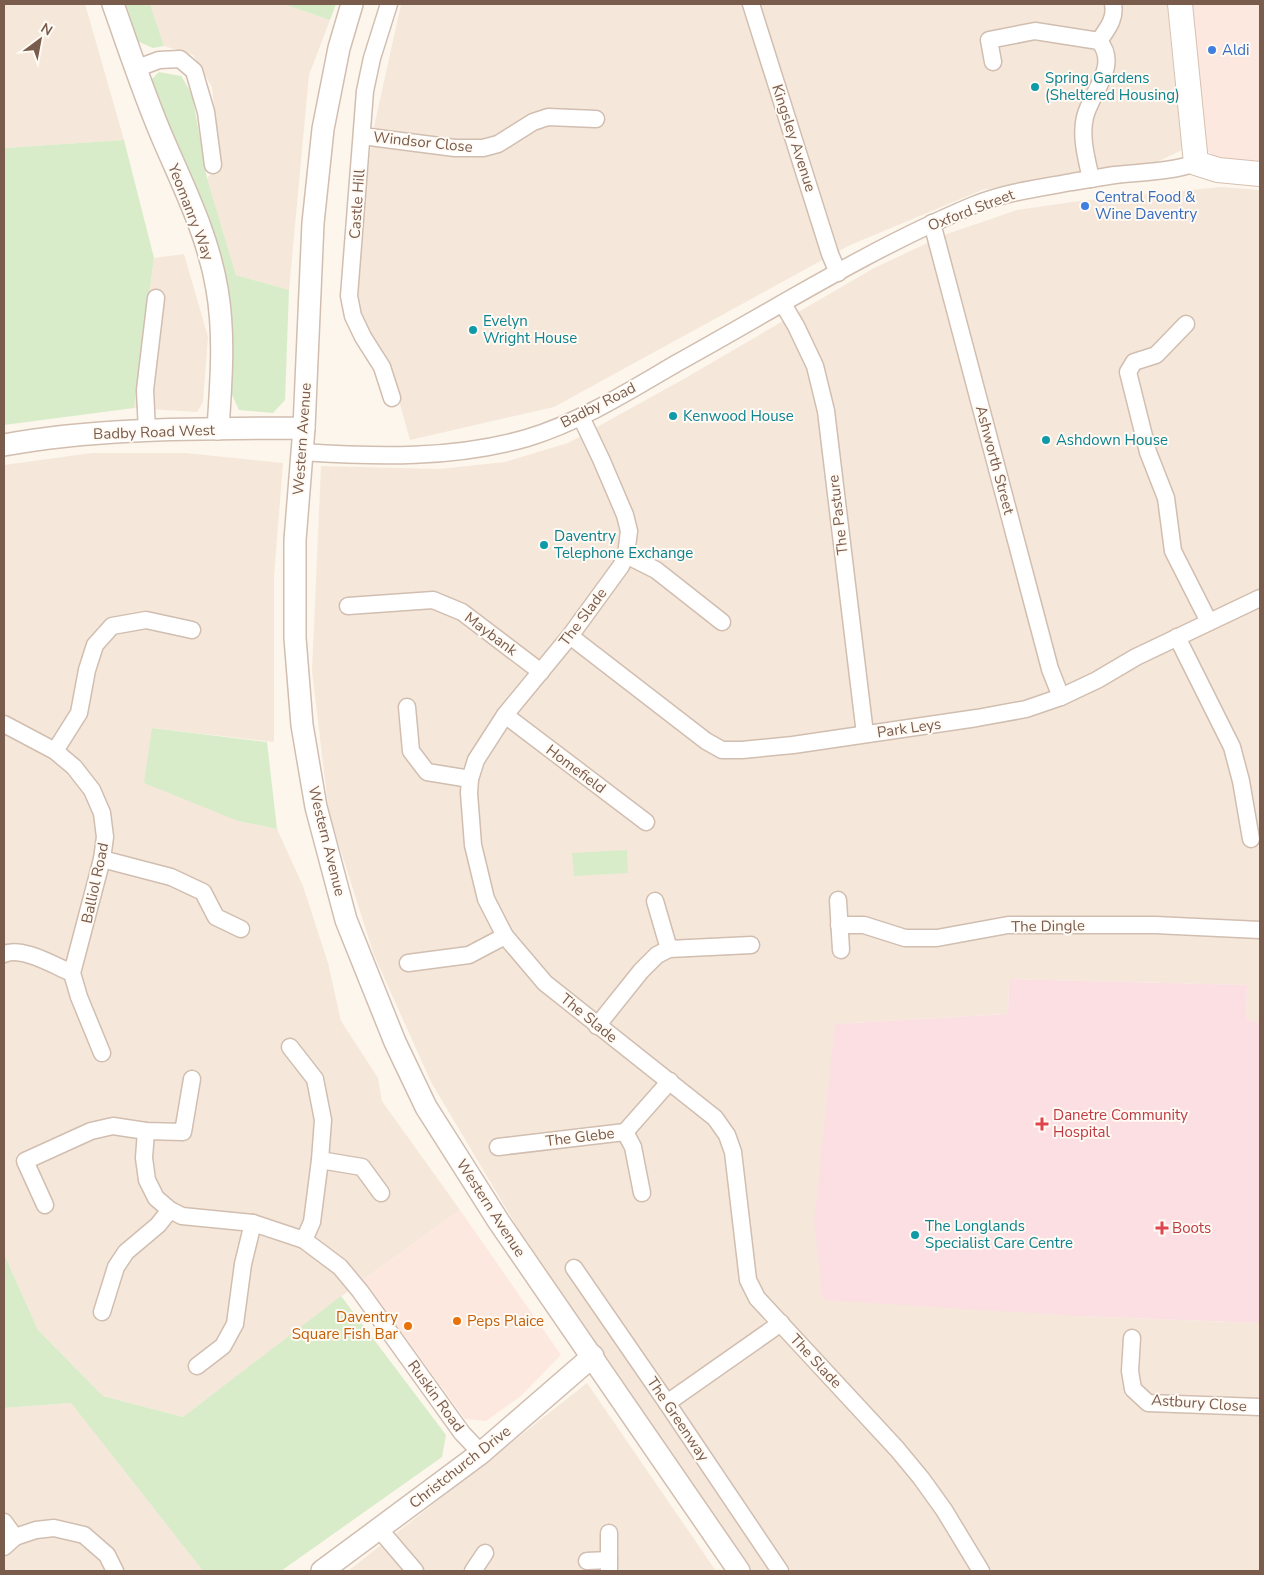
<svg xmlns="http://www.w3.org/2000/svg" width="1264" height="1575" viewBox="0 0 1264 1575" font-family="'Nunito Sans',sans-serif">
  <rect width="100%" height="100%" fill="#fdf6ec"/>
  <g fill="#f5e8da">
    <polygon points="4,4 85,4 124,140 4,148"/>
    <polygon points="150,4 283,4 330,20 309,75 289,290 236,275 207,178 220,166 212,87 193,55 164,46"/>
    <polygon points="401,4 1167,4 1182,150 1157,162 1050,178 982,190 848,246 554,407 410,440 388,361 358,317 357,273 372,136"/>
    <polygon points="1221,187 1260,190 1260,1023 1246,1018 1247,985 1009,979 1008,1014 836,1024 1078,1316 1260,1323 1260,1571 747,1571 520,1232 431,1082 374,955 329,814 312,671 321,466 439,469 505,462 568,443 682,380 874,268 947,234 1017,210 1079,201"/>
    <polygon points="184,254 208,337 203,402 197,412 134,408 154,258"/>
    <polygon points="92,453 186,453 283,463 274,577 274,742 152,728 238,821 277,829 303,886 328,963 341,1021 378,1078 382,1101 460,1210 363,1280 183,1417 103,1396 38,1330 4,1254 4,465"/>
    <polygon points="587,1383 716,1571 348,1571"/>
    <polygon points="71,1403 203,1571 4,1571 4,1408"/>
  </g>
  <g fill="#fde8e0">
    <polygon points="1188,4 1260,4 1260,165 1222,161 1196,143"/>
    <polygon points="460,1210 561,1355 521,1396 486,1421 465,1419 363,1280"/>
  </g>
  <polygon fill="#fbdfe3" points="1009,979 1247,985 1246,1018 1260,1023 1260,1323 1078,1316 823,1300 814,1223 835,1024 1008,1014"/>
  <g fill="#d8ecc9">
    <polygon points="126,4 150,4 164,46 153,48 137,41"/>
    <polygon points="283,4 336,4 330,20"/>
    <polygon points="159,72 181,76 192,94 207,178 236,275 289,290 285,400 273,413 239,410 231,393 233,346 223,278 149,82"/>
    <polygon points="124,140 154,258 134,408 4,425 4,148"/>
    <polygon points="152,728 267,742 277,829 238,821 144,783"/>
    <polygon points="627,850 628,873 574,876 572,853"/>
    <polygon points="4,1254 38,1330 103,1396 183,1417 341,1296 446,1435 442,1457 281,1571 203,1571 71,1403 4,1408"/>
  </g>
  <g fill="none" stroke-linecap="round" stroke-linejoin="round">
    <defs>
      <g id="minor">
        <polyline points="389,4 372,58 365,91 349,296 353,316 363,337 382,367 392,398"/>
        <polyline points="751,4 830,254 838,273"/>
        <path d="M1099,41C1107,29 1116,19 1113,4"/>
        <path d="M993,62L989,40L1035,31L1099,41C1120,66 1091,92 1085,117C1080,137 1087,160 1091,179"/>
        <polyline points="135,69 159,60 180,59 194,71 206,112 213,165"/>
        <polyline points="362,136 455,148 483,148 498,144 533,122 548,117 596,119"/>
        <polyline points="932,223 1050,669 1061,697"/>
        <polyline points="783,304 796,326 815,366 826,411 865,734"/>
        <polyline points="1186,324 1156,355 1134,362 1128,372 1148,452 1166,498 1173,551 1209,622"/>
        <polyline points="581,417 601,459 625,515 629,531 626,555 621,566 570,636 505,715 476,760 470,779 469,793 473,845 486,899 505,936 545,983 715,1118 727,1135 733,1152 748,1280 757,1298 897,1449 921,1478 944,1510 981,1571"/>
        <polyline points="147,431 145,390 156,298"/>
        <path d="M302,452C377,457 453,459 527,438C580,422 629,391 677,363C775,309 871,248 974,205C1006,192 1039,188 1072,182C1087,180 1101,177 1115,175C1142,172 1170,172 1196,163"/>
        <polyline points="626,555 656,570 722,622"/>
        <polyline points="348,606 433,600 462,612 541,672"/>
        <polyline points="570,636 706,741 722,750 742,750 793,745 977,718 1026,709 1061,697 1097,680 1136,657 1260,598"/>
        <polyline points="1177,637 1232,747 1241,781 1251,839"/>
        <polyline points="407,707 411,751 427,772 470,779"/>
        <polyline points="505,715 646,822"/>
        <polyline points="4,724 55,751 74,767 92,790 102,813 105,837 102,859 72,973 79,997 102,1053"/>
        <polyline points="55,751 79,713 87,670 95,645 112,626 146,620 192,630"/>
        <polyline points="102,859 171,877 203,892 216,917 241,929"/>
        <polyline points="838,900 841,950"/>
        <polyline points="655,901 669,949"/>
        <polyline points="839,925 864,925 905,938 937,938 1008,925 1155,925 1260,930"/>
        <path d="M4,954C22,946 55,966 72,973"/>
        <polyline points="408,963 469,955 505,936"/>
        <polyline points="597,1026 641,971 657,955 669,949 751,945"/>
        <polyline points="290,1047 315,1079 323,1120 320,1160 312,1222 304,1240"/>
        <polyline points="146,1131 144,1158 147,1180 156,1198 170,1210 182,1216 253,1223 304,1240 340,1267 360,1291 462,1433 481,1453"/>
        <polyline points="625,1132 633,1147 642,1193"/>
        <polyline points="498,1147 625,1132 670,1081"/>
        <polyline points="320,1160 362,1167 381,1193"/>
        <polyline points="45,1205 25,1161 91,1131 113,1126 146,1131 183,1132 192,1079"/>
        <polyline points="574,1268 667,1403 780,1571"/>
        <polyline points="102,1312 116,1267 126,1252 158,1225 170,1210"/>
        <polyline points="1132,1338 1130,1371 1133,1389 1148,1403 1260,1407"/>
        <polyline points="197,1366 223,1346 235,1324 243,1264 253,1223"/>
        <polyline points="667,1403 781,1323"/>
        <polyline points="4,1522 15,1537"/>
        <polyline points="380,1530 415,1571"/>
        <polyline points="4,1547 15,1537 36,1530 54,1528 84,1535 107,1555 115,1571"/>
        <polyline points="587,1561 609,1560"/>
        <polyline points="473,1571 485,1553"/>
        <polyline points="609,1571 609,1533"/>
      </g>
      <g id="tertiary">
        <path d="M113,4C129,49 144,95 163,139C184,188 208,235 217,289C225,335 221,382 218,429"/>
        <polyline points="352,4 339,48 323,129 313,223 304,428 295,540 295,638 302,725 316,807 346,920 395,1042 426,1107 499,1222 739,1571"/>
        <path d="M4,445C102,427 204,429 304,428"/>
        <polyline points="322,1571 481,1453 593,1356"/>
      </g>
      <polyline id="secondary" points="1180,4 1196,163 1218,170 1260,174"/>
    </defs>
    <use href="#minor" stroke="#d1beb0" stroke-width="19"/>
    <use href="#tertiary" stroke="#d1beb0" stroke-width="24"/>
    <use href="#secondary" stroke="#d6c0b0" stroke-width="26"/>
    <use href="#minor" stroke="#fff" stroke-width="16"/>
    <use href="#tertiary" stroke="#fff" stroke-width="21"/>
    <use href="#secondary" stroke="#fff" stroke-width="24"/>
  </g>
  <g fill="#3f7fe0" stroke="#fffaf3" stroke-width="2">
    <circle cx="1212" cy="50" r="5"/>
    <circle cx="1085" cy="206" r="5"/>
  </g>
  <g fill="#0f9aa8" stroke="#fffaf3" stroke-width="2">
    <circle cx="1035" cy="87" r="5"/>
    <circle cx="473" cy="330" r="5"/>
    <circle cx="673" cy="416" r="5"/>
    <circle cx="1046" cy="440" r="5"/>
    <circle cx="544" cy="545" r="5"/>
    <circle cx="915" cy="1235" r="5"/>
  </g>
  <g fill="#e0444e" stroke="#fffaf3" stroke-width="2">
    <path d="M1039.5 1116.5h5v5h5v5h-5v5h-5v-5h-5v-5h5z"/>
    <path d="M1159.5 1220.5h5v5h5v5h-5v5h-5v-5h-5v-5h5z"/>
  </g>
  <g fill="#e8710a" stroke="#fffaf3" stroke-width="2">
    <circle cx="457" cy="1321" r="5"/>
    <circle cx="408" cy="1326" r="5"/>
  </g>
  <g text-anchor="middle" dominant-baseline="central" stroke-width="4" stroke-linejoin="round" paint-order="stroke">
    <g font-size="15" fill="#366cbe" stroke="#fffaf3" text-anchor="start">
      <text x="1222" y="50">Aldi</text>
      <text x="1095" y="197">Central Food &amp;<tspan x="1095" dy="17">Wine Daventry</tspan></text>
    </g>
    <g font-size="15" fill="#0d838f" stroke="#fffaf3" text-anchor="start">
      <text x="1045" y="78">Spring Gardens<tspan x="1045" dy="17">(Sheltered Housing)</tspan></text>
      <text x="483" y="321">Evelyn<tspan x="483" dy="17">Wright House</tspan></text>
      <text x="683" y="416">Kenwood House</text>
      <text x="1056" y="440">Ashdown House</text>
      <text x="554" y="536">Daventry<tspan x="554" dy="17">Telephone Exchange</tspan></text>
      <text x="925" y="1226">The Longlands<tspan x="925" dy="17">Specialist Care Centre</tspan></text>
    </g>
    <g font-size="15" fill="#7a5c4d" stroke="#fffaf3">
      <text transform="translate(794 138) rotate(72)">Kingsley Avenue</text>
      <text transform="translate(423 142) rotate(6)">Windsor Close</text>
      <text transform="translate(357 204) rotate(-86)">Castle Hill</text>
      <text transform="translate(971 210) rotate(-21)">Oxford Street</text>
      <text transform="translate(191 212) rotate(69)">Yeomanry Way</text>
      <text transform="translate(598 405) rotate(-27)">Badby Road</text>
      <text transform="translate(154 432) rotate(-2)">Badby Road West</text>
      <text transform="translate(302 439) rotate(-86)">Western Avenue</text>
      <text transform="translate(995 460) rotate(75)">Ashworth Street</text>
      <text transform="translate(838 515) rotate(-97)">The Pasture</text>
      <text transform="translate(583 617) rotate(-53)">The Slade</text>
      <text transform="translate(491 634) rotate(37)">Maybank</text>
      <text transform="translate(909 728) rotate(-8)">Park Leys</text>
      <text transform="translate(576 769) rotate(37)">Homefield</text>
      <text transform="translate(327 841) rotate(76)">Western Avenue</text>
      <text transform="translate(95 883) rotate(-78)">Balliol Road</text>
      <text transform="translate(1048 926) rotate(-1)">The Dingle</text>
      <text transform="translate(589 1018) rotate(39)">The Slade</text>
      <text transform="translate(580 1137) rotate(-7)">The Glebe</text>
      <text transform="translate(491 1208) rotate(57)">Western Avenue</text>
      <text transform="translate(816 1361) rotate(47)">The Slade</text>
      <text transform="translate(436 1396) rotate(54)">Ruskin Road</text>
      <text transform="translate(1199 1403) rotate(4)">Astbury Close</text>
      <text transform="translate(678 1419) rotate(56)">The Greenway</text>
      <text transform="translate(460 1467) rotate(-38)">Christchurch Drive</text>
    </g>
    <g font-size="15" fill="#be3a42" stroke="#fffaf3" text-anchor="start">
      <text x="1053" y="1115">Danetre Community<tspan x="1053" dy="17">Hospital</tspan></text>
      <text x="1172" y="1228">Boots</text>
    </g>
    <g font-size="15" fill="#c56008" stroke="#fffaf3" text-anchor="end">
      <text x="398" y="1317">Daventry<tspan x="398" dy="17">Square Fish Bar</tspan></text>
      <text x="467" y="1321" text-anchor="start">Peps Plaice</text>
    </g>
  </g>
  <rect width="1264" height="1575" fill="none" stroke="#7a5c4d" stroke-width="10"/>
  <g transform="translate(40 40) rotate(32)" stroke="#fffaf3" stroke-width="4" paint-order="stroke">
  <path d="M0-4L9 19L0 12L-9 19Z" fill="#7a5c4d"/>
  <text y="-8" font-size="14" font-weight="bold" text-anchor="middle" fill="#7a5c4d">N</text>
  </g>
</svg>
